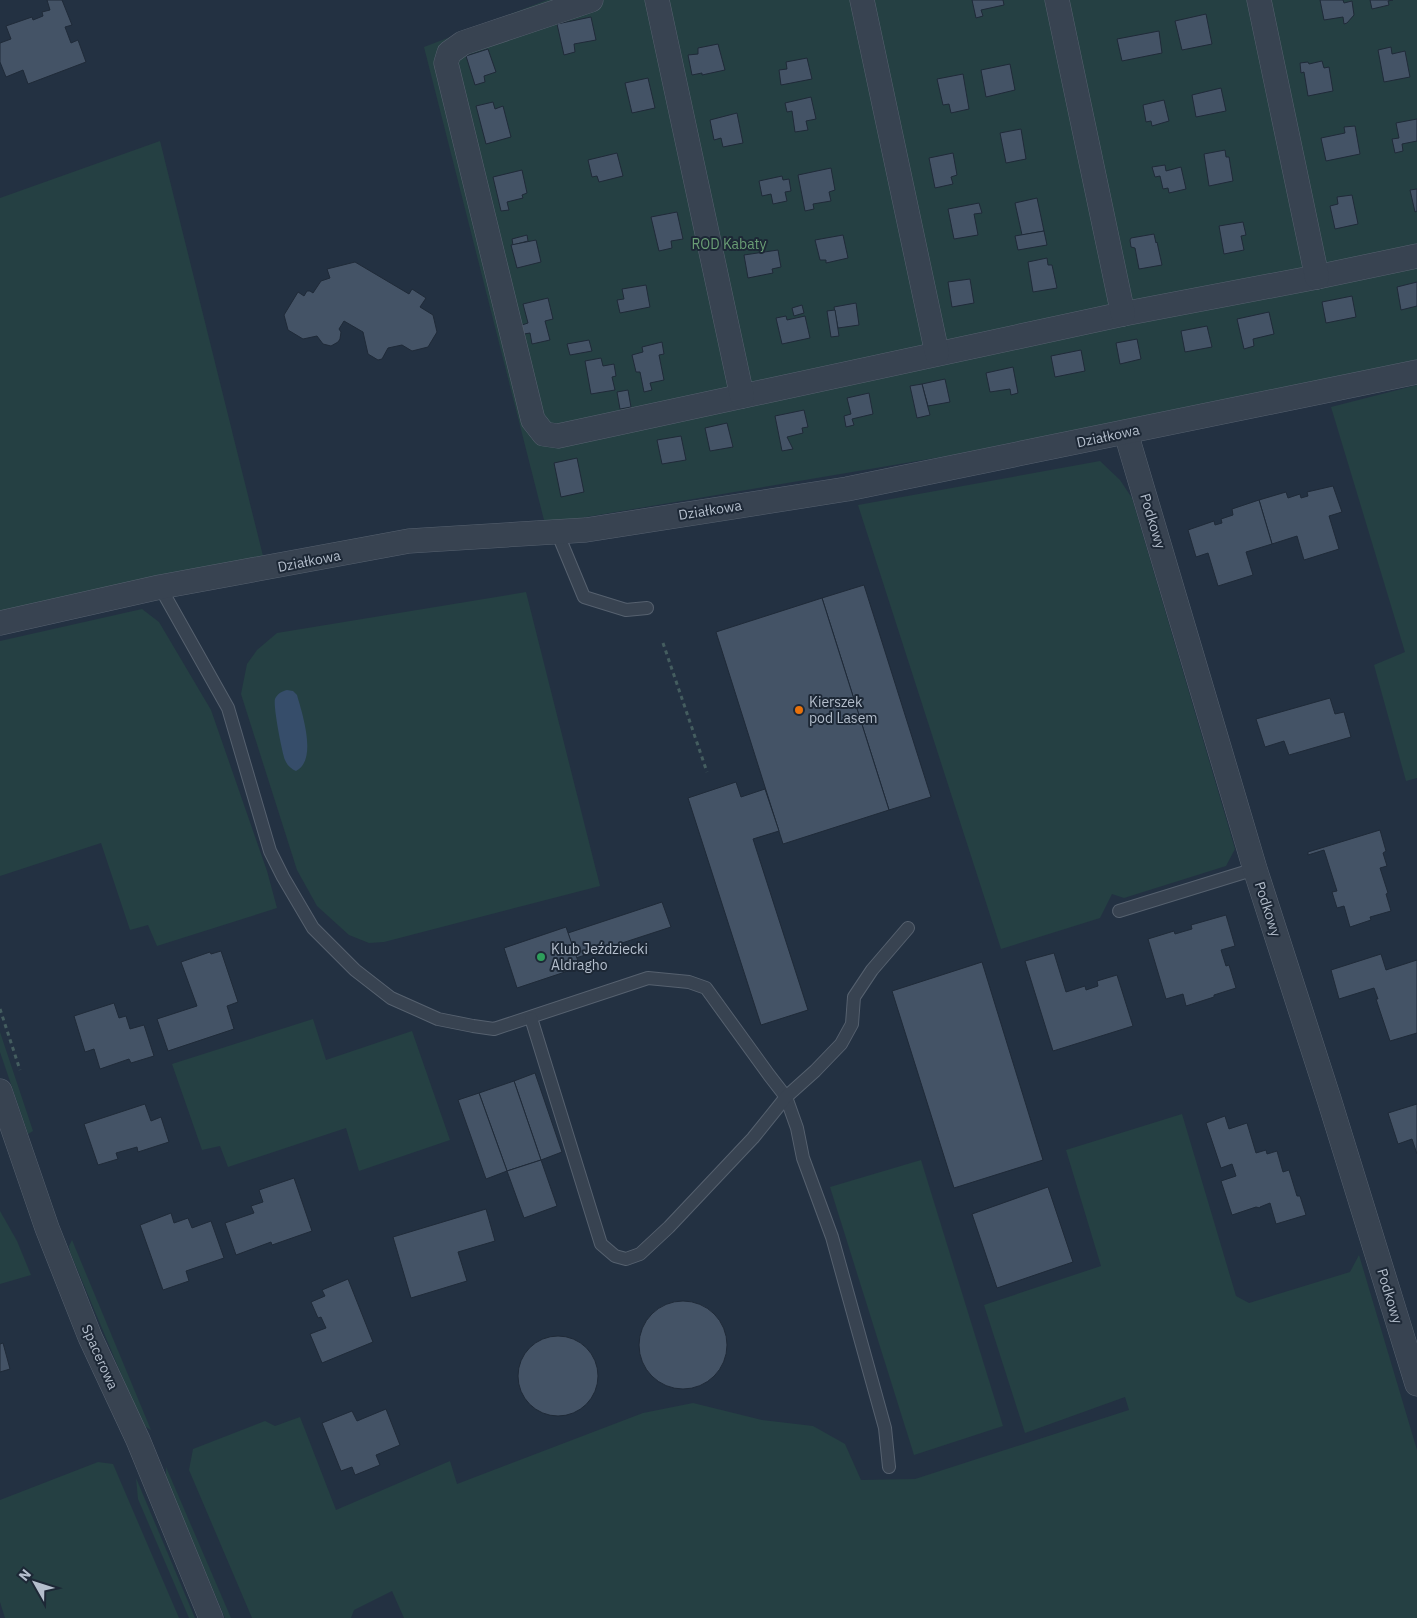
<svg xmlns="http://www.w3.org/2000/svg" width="1417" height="1618" viewBox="0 0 1417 1618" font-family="'IBM Plex Sans',sans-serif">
  <rect width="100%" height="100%" fill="#233142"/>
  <g fill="#254043">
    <polygon points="547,0 1417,0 1417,360 947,456 545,524 424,47"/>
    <polygon points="160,141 263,556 0,612 0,198"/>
    <polygon points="1417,385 1417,778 1406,781 1374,665 1405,652 1331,407"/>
    <polygon points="1100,461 1120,480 1132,498 1235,849 1226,866 1124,898 1112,894 1100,918 1001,949 858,505"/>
    <polygon points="526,592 600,886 384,942 369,943 349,935 317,906 297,870 241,694 247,664 257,650 277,633"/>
    <polygon points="142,609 159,622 211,710 267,871 277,908 157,946 148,925 130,930 101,843 0,876 0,641"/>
    <polygon points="313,1019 326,1060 412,1031 450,1140 359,1171 346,1128 228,1167 220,1146 202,1150 172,1064"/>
    <polygon points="0,1032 33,1131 28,1134 0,1052"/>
    <polygon points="1182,1114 1236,1296 1249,1303 1350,1272 1359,1255 1417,1450 1417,1618 404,1618 392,1591 354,1610 351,1618 252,1618 189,1470 193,1449 265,1421 275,1426 300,1417 336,1510 450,1461 457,1484 643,1413 693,1403 762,1420 813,1426 845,1444 861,1480 915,1479 1129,1410 1125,1397 1025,1433 984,1305 1101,1266 1066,1150"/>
    <polygon points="921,1160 1003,1426 914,1455 830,1187"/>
    <polygon points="0,1211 17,1241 31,1275 0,1284"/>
    <polygon points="72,1240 151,1430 146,1427 140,1419 70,1252 69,1246"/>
    <polygon points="98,1462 113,1464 179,1618 5,1618 0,1602 0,1500"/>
    <polygon points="166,1467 231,1618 225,1618 166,1479"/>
    <polygon points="136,1478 195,1618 189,1618 138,1499"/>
  </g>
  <path fill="#364d6a" d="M287,690L293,691L297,695C302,713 318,760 296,771C291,769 287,765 285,760C282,752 273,706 275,699C277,694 282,691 287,690Z"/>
  <g fill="#445366" stroke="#1f2a38">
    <polygon points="47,0 62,0 72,25 65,27 71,43 78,40 86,62 28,84 23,70 6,77 0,62 0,43 11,39 6,26 32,17 33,20 43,16 42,12 50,10"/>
    <polygon points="972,0 1003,0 1004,5 981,10 983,16 976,18"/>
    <polygon points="1320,0 1343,0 1344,3 1352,1 1354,15 1347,23 1344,24 1343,17 1324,20"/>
    <polygon points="1370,0 1393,0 1388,1 1389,5 1372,9"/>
    <polygon points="1206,14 1212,44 1182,50 1175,21"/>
    <polygon points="591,17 596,40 574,44 575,52 564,55 557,24"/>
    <polygon points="1159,31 1162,53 1122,61 1117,39"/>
    <polygon points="718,44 725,70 702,75 702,73 692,75 688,55 698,54 698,48"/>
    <polygon points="1391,47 1392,54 1405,51 1410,77 1384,82 1378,50"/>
    <polygon points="488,49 496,72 484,76 485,82 475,85 466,56"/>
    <polygon points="807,58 812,79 781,85 779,70 787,69 786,62"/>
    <polygon points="1322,61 1324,68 1329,67 1333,91 1308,96 1304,72 1301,73 1300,63 1308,62 1309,64"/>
    <polygon points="1010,64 1015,90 986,97 981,70"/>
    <polygon points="963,74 969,109 951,113 949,104 943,105 937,79"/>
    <polygon points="648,78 655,108 632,113 625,83"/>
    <polygon points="1221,88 1226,111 1196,117 1192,95"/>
    <polygon points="811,97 816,119 806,121 808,130 795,132 792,111 787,112 785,103"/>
    <polygon points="1164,100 1169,121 1152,126 1151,121 1146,122 1143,105"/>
    <polygon points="493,102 495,109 503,106 511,137 486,144 476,106"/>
    <polygon points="737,113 743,143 723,147 721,138 714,140 710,120"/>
    <polygon points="1417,119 1417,141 1402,144 1403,151 1395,153 1392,139 1399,138 1396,123"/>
    <polygon points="1355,126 1360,154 1326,161 1321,138 1345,133 1344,127"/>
    <polygon points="1021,129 1026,159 1006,163 1000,133"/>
    <polygon points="1225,150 1226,157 1229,157 1233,181 1209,186 1204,154"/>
    <polygon points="617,153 623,176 599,182 597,176 592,177 588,160"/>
    <polygon points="953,153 957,175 951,177 953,184 935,188 929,158"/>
    <polygon points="1165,165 1166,171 1181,167 1186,189 1169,193 1168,188 1163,189 1160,176 1155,177 1152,167"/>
    <polygon points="831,168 835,190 829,192 831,201 813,204 814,209 805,211 798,175"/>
    <polygon points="522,170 527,193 522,195 523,198 507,202 509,210 501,211 493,177"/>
    <polygon points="782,176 783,180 789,179 791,191 785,192 787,201 773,204 771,194 762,196 759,181"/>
    <polygon points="1417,189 1417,211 1415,212 1410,190"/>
    <polygon points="1352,195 1358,224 1335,229 1330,206 1338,204 1337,197"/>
    <polygon points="1037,198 1044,231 1022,235 1015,203"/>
    <polygon points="979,203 982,213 974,214 978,235 954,239 948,209"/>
    <polygon points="677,212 683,239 671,241 672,248 659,251 651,217"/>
    <polygon points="1243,222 1246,235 1241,236 1244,250 1224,254 1219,226"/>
    <polygon points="1044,231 1047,245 1018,250 1015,236"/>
    <polygon points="1154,234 1156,243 1157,242 1162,265 1139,269 1135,248 1131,247 1130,240 1131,238"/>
    <polygon points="527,235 528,241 513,245 512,239"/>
    <polygon points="843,235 848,258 826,263 826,260 820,260 815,240"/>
    <polygon points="536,240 541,262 517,268 511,245"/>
    <polygon points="778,250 781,267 772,269 773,273 748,278 744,255"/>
    <polygon points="1047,258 1048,265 1052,265 1057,288 1033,292 1028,262"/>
    <polygon points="355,262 409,294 412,289 426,298 420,307 433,315 437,332 428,347 412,351 402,345 388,348 382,359 378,360 368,354 363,332 344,321 339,329 341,332 340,339 338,342 331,346 323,344 317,336 303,339 288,330 284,315 298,292 304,296 307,291 310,291 313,293 321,281 330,278 327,269"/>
    <polygon points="970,279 974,303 952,307 948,282"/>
    <polygon points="1417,282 1417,306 1401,310 1397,287"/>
    <polygon points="646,285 650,307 620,313 617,300 624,299 622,289"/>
    <polygon points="1352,296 1356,317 1326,323 1322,302"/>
    <polygon points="548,298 553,319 545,321 550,340 532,344 530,333 524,334 521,328 522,325 528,323 523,304"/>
    <polygon points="856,303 859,325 838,328 834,307"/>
    <polygon points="802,305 804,313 794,316 792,308"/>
    <polygon points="835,310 839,336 831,337 827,311"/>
    <polygon points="1269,312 1274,334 1253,339 1254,346 1244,349 1237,319"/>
    <polygon points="786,316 787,320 805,316 810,338 782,344 776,318"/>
    <polygon points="1207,326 1212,347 1185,352 1181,331"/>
    <polygon points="1137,339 1141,359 1120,364 1116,343"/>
    <polygon points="589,340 592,351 570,355 567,344"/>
    <polygon points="662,342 664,354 659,355 664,380 650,383 652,390 644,392 640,372 636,372 632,355 643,352 642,347"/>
    <polygon points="1081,350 1085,371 1055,377 1051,356"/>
    <polygon points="601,358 603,366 614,364 616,376 612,377 615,390 591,394 585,361"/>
    <polygon points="1013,367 1018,393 1011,395 1010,389 990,392 986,373"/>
    <polygon points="945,379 950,402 928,406 922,384"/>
    <polygon points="922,384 930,415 917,418 910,386"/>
    <polygon points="628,390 631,407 620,409 617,392"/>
    <polygon points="869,393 873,414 852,419 854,425 846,427 844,416 851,414 847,398"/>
    <polygon points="804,410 808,427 802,428 803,433 787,437 793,449 782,451 775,416"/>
    <polygon points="727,423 733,447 710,451 705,428"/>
    <polygon points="681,436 686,460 662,464 657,440"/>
    <polygon points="577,458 584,492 561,497 554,463"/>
    <polygon points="1333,486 1342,512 1329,516 1339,549 1304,560 1297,536 1272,544 1259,500 1286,492 1288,498 1300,494 1301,498 1308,496 1307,492"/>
    <polygon points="1259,500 1272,544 1246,552 1253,575 1218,586 1208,553 1196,557 1188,530 1214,521 1215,525 1222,523 1221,519 1233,515 1232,509"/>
    <polygon points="864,585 931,797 889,810 822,598"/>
    <polygon points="822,598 889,810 783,844 716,632"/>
    <polygon points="1330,698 1335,714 1344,712 1351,737 1289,755 1284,741 1265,747 1256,719"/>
    <polygon points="736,782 741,797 765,789 779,831 753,839 808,1010 761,1025 688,798"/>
    <polygon points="1380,830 1386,851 1383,853 1387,866 1380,868 1388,893 1386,894 1391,911 1370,917 1371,920 1350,927 1344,906 1337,908 1332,892 1337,891 1324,850 1308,855 1308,852"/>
    <polygon points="662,902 671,927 576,958 568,933"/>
    <polygon points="1226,915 1235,946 1221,950 1226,966 1229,965 1236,988 1214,995 1214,997 1186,1006 1183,994 1166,999 1148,939 1174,931 1175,934 1192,929 1191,925"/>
    <polygon points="566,927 580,967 517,988 504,948"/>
    <polygon points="221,951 238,1002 227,1006 234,1029 168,1051 157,1019 197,1006 181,962 210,952 211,954"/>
    <polygon points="1054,953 1066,992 1085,986 1086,990 1098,986 1097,981 1117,975 1133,1026 1053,1051 1025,961"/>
    <polygon points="1381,954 1386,970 1417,960 1417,1033 1390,1041 1376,999 1378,999 1374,988 1339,999 1331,970"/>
    <polygon points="982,962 1043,1160 954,1188 892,991"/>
    <polygon points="114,1003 119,1018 126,1016 130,1029 144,1025 154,1056 131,1063 129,1059 100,1069 94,1049 85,1052 74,1016"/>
    <polygon points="535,1073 562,1152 541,1160 514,1081"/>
    <polygon points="514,1081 541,1160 507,1171 479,1093"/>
    <polygon points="479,1093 507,1171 486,1179 458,1100"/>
    <polygon points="145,1104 151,1121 161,1117 169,1142 138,1152 137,1147 116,1153 118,1159 98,1165 84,1124"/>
    <polygon points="1417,1104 1417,1154 1412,1139 1398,1144 1388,1113"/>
    <polygon points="1225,1116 1229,1129 1247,1123 1256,1153 1266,1150 1267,1154 1277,1151 1283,1172 1289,1170 1297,1196 1300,1196 1306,1215 1276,1224 1270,1203 1260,1207 1260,1208 1256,1207 1232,1215 1221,1181 1236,1176 1232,1164 1221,1168 1206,1123"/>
    <polygon points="541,1160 557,1206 524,1218 507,1171"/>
    <polygon points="294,1178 312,1231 272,1245 271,1242 236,1255 225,1223 254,1213 251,1206 263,1202 259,1190"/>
    <polygon points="1048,1187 1073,1262 997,1288 972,1214"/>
    <polygon points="486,1209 495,1241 458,1252 467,1281 411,1298 393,1237"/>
    <polygon points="171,1213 174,1223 188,1218 192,1228 211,1221 224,1258 186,1271 189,1281 163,1290 140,1225"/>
    <polygon points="348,1279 373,1342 322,1363 310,1334 326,1328 321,1317 318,1318 311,1302 325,1296 322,1290"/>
    <circle cx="683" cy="1345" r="44"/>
    <circle cx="558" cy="1376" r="40"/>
    <polygon points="3,1343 10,1369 0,1372 0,1344"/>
    <polygon points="386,1409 400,1445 376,1455 380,1465 355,1475 352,1467 341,1471 322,1423 352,1411 357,1421"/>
  </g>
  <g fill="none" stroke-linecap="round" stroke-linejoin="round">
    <defs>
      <g id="lane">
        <polyline points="557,532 584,597 626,610 647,608"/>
        <polyline points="160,587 228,708 270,851 283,877 313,928 355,970 391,998 438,1019 473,1026 494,1029 648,978 689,982 706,988 769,1075 786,1097 797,1128 803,1158 832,1237 885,1428 889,1467"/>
        <polyline points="1119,911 1255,869"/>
        <polyline points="531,1018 601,1244 615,1256 626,1259 640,1254 669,1227 753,1138 786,1097 815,1071 841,1044 852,1024 854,997 872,970 908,928"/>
      </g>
      <g id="street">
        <polyline points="591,0 463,43 449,53 446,63 533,420 544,434 558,436 1123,314 1317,277 1417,256"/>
        <polyline points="657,0 742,396"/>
        <polyline points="862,0 937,353"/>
        <polyline points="1057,0 1123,314"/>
        <polyline points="1259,0 1317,277"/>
        <polyline points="1126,433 1255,869 1329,1099 1417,1384"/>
        <polyline points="0,623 160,587 409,541 586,530 847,489 1417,372"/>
        <polyline points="0,1091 47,1228 90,1337 138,1440 211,1618"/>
      </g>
    </defs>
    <use href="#lane" stroke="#56616f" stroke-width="14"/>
    <use href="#street" stroke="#56616f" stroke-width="25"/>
    <g stroke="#445d5f" stroke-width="3" stroke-dasharray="4 4" stroke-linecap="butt">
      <polyline points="663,643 707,772"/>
      <polyline points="0,1009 20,1070"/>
    </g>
    <use href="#lane" stroke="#384351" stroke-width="12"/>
    <use href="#street" stroke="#384351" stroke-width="24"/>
  </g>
  <circle fill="#e8710a" stroke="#1d2836" stroke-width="2" cx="799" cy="710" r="5"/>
  <circle fill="#2e9e5b" stroke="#1d2836" stroke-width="2" cx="541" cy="957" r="5"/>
  <g text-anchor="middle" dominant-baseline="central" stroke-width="4" stroke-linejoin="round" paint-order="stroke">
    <g font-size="14" fill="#6a9e75" stroke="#1d2836">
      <text x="729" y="244">ROD Kabaty</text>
    </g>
    <g font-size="14" fill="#b4becc" stroke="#1d2836">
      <text transform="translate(1108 436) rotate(-12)">Działkowa</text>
      <text transform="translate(710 510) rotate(-9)">Działkowa</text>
      <text transform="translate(1153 521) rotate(73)">Podkowy</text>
      <text transform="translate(309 561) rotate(-11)">Działkowa</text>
      <text transform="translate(1268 909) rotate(72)">Podkowy</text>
      <text transform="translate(1390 1296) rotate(73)">Podkowy</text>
      <text transform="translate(100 1357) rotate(66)">Spacerowa</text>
    </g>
    <g font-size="14" fill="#b4becc" stroke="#1d2836" text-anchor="start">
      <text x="809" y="702">Kierszek<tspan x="809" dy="16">pod Lasem</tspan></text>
      <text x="551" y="949">Klub Jeździecki<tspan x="551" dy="16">Aldragho</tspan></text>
    </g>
  </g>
  <g transform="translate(35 1583) rotate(309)" stroke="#1d2836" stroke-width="4" paint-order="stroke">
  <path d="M0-4L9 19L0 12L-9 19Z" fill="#b4becc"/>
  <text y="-8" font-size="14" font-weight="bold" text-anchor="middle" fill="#b4becc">N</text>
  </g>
</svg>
